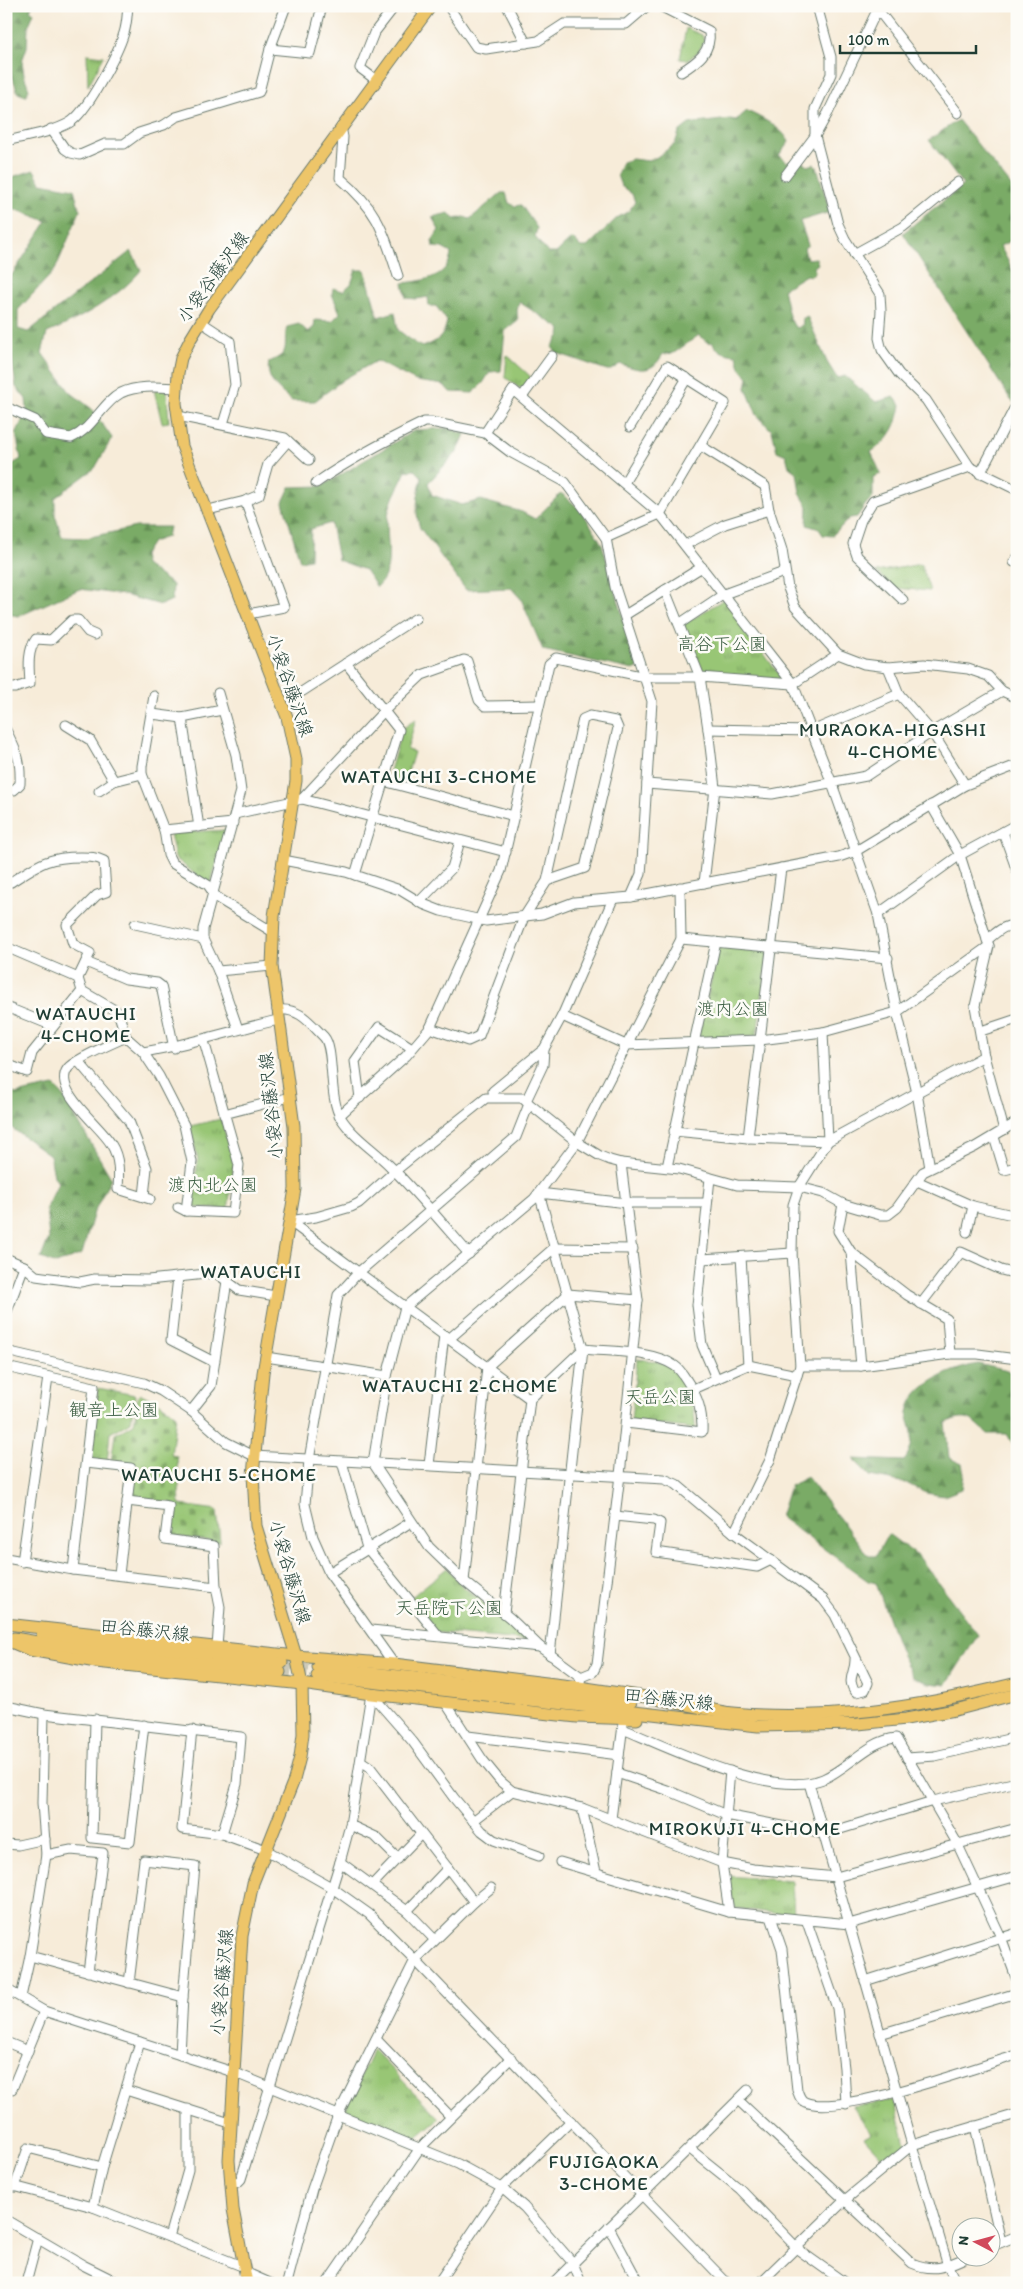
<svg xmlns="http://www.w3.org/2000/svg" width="1023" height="2289" viewBox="0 0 1023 2289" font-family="Itim,'Klee One',sans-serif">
  <defs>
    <pattern id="forest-firs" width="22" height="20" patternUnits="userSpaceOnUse" patternTransform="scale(1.25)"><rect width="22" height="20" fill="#7aab66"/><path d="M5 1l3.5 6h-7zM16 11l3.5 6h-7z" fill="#638c55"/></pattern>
    <pattern id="cemetery-stones" width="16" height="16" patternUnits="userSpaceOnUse" patternTransform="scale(1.25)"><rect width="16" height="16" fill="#98c675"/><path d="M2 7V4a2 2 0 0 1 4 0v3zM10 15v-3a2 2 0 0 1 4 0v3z" fill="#7ba261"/></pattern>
    <pattern id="park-tufts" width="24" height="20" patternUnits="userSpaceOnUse" patternTransform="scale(1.25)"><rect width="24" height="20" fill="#98c675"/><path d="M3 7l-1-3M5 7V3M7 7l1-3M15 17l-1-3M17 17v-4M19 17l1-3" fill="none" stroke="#7ba261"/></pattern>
  </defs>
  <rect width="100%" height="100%" fill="#fdfcf7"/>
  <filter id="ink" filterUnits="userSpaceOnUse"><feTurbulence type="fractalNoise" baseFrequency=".02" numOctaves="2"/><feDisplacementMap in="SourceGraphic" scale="10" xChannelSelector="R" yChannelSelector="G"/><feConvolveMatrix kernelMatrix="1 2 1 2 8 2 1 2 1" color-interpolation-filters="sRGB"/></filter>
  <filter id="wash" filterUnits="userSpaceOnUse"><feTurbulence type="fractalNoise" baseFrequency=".0096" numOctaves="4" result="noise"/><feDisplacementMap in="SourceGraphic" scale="20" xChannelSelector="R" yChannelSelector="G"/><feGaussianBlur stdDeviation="1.12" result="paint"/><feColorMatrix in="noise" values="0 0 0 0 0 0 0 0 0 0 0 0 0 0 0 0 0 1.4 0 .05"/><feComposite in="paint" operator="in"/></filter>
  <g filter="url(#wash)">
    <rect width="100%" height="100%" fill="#f7ecd9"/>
    <g fill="url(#forest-firs)" stroke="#4c744d">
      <polygon points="7,6 32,6 30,10 34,13 28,27 27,47 22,61 24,75 29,89 26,96 18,93 6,58"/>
      <path d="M747,111C760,117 783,128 789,142L779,155L787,162L801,161L808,166L814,164L817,167L830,212L800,221L808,245L804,248L807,259L816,258L818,264L814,267L815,272L811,276L806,275L783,289L789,316L794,326L798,328L803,324L802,319L807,316L827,362L837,378L845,376L876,402L894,397L901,405C897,428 890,439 871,452L881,474L873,477V498L866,504L857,517L850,518L832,536L823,535L819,529L807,525L808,507L800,493L797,473L789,467L786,455L777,451L772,431L757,415L746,388L748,377L740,368L737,355C725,354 718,352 712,342L708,343L699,335L674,353L663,354C651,375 640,370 620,364L611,370H607L557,353L552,347L560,335L561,329L519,302L517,311L518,321L505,331L501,371L490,372L483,383L473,393L450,392L444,385L416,381L376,361L344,379L315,401H292C279,390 265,380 269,362C293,352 282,346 287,327L299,324L308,332L314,327L315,320L332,321L340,313L332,294L333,288L343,291L351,284L356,270H365L378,317L395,312L398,330L415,343L423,347C439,340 443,338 447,321L436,306H429L428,297L417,299L406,298L403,283C424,281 449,277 451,253L442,248L433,247L432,241L439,230L432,217L449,213L454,219L464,217L470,219L501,193H506L509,203L515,206L521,205L537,228L535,237L548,253H556L572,238L581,247H587L617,218L629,211L635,202L632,194L621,186L617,175L622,162L632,159L649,161L657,157L675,144L679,132L689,124L730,119L736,120Z"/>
      <polygon points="958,120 1017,193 1017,238 1000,246 1017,278 1017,405 1011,400 903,233 963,185 929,140"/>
      <path d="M34,170L41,183L74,189L80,211L55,270L18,310V329L28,332L131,251L141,270C122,295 77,321 47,333L42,353L70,392L92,409L112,438L95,468L55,498V515L62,537L86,538L136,527H169L167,537L152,542L143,556L145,565L173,585L172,600L161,605L124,595L80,589L19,616L6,614V468L21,459L16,434L27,410L26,399L16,387L11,352L6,344V284L47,221L6,206V179Z"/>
      <path d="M447,428L465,434L458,451L428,483L432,495L462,505L481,500L522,512L535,519L561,493L582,511L602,544L638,668L633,670L543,650L521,599L511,588L466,590L420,528C414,510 418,495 422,477L415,470L406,471C400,485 390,500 388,515C384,539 397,568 377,587L365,570L338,560L331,523L311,529L310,559L300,561L283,502L290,487L322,486L415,430Z"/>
      <polygon points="54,1086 62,1094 111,1178 94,1212 82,1254 56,1264 41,1258 49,1238 46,1208 58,1183 54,1176 50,1155 6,1124 6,1088 15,1094"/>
      <path d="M978,1364L1017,1373V1451L1007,1434H988C971,1418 967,1413 945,1423L949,1458L962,1464L964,1473L962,1489L944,1496L926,1493L906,1483L870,1476L853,1459L904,1461C911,1453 914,1439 911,1428C910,1423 907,1418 908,1413C912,1384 952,1369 978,1364Z"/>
      <polygon points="807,1477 869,1556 876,1556 888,1534 919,1557 978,1635 946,1685 929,1683 913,1677 900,1651 876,1583 868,1581 780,1517 790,1486"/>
    </g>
    <polygon fill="url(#cemetery-stones)" stroke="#5c8254" points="141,1394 160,1403 176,1415 171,1455 177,1456 180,1505 217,1510 220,1542 172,1536 170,1533 173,1503 135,1498 133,1495 136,1465 111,1462 115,1434 134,1424 138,1396"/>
    <g fill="url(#park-tufts)" stroke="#5c8254">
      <polygon points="686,28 702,35 704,41 699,51 688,60 680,59"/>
      <polygon points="87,54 104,56 88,86"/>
      <polygon points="507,355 531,377 524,387 519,388 505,377"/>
      <polygon points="154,390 165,390 167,393 169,422 162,423"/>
      <polygon points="921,564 930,591 895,588 876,572"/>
      <polygon points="724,599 783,680 704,673 683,625"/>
      <polygon points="416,719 407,750 414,752 405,782 388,778 402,729"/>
      <polygon points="226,830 210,886 175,858 170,833"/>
      <polygon points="719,947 768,951 757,1036 698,1038"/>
      <polygon points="221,1119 234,1164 228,1210 191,1207 198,1160 190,1126"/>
      <path d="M637,1359C645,1360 654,1360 661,1363C685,1371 696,1407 695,1429L631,1421Z"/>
      <polygon points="98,1388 135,1395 131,1422 110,1433 107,1462 90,1460"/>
      <polygon points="447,1568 461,1585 533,1641 433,1632 409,1599"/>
      <polygon points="727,1876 792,1881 794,1916 735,1908"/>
      <polygon points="373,2050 439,2118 413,2140 343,2113"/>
      <polygon points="894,2100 907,2147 887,2163 864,2138 871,2134 853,2106"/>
    </g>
  </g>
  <g filter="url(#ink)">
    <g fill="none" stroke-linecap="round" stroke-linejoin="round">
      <g stroke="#ccc9b8" stroke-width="11" stroke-dasharray="11 5.5" stroke-linecap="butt">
        <polyline points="282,1663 318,1667"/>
        <polyline points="280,1672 317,1676"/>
      </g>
      <defs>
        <g id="minor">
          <polyline points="415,6 426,14"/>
          <polyline points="448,6 476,47 486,49 538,41 564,24 626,24 647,6"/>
          <polyline points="507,6 526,43"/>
          <path d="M660,6L709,31C712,52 697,62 681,72"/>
          <polyline points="817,6 831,57 831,74 815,109 815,136 838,224 845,239 880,294 881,311 879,338 882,350 899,374 926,400 970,467 1017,490"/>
          <polyline points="878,10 958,113"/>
          <polyline points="270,49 310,53 322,6"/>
          <polyline points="376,80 360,68 374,33 395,6"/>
          <path d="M341,127L343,137L340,178C378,210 383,230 398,276"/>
          <polyline points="51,129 65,149 71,153 80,155 105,144 124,144 139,133 164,125 176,117 259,92 270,49 286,6"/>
          <path d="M6,141C26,136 51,133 69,123C87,113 118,53 124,33C127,24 127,15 128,6"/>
          <polyline points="785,176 815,136 828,113 879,6"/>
          <polyline points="854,254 903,227 958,182"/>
          <polyline points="201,322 230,341 235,385 223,424"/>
          <polyline points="522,397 552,356"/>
          <path d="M6,407L35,420L46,434L71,438C94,428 101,404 121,393C137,385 159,387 176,388"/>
          <polyline points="178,416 285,438 309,460"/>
          <polyline points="485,433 513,390 660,514 793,684 831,781 878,914 897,1012 917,1093 930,1168"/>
          <polyline points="701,446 765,486 769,510 782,550 788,588 795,607 838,654 864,664 888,667 924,664 968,669 988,676 1002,691 1017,698"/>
          <polyline points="980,474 1014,409"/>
          <path d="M316,483C350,459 387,440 424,422H431L485,433L510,452L565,482L606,538L615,587L652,701L642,861L641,874L631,897"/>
          <polyline points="624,483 687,378"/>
          <polyline points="245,501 284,607 248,614"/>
          <polyline points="208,510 245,501 259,495 268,464 288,441"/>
          <polyline points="606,538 660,514 725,403 667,366 630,427"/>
          <polyline points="685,545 725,524 769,510"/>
          <polyline points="1014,562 1017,558"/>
          <polyline points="665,590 700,677 708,729 715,788 704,883"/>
          <polyline points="903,600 857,556 853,544 861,520 873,501 970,467"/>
          <polyline points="625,615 702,567"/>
          <polyline points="679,624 724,594 784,572"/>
          <polyline points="346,663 399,730 355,875"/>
          <polyline points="888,667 899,694 932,732 1002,691"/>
          <path d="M6,688H15L30,683C29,668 27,651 36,639L51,640L72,620H78L88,632L95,635"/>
          <polyline points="303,691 416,618"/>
          <polyline points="218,693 236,755 241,791 203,929 203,939 218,971 238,1029"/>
          <polyline points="154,696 142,766 142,774 164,830 168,855 172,863 208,885 217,898 273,932"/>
          <polyline points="152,714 182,718 222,710"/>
          <polyline points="182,718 199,827"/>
          <polyline points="66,725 90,740 114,781"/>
          <polyline points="708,729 812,731 899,694"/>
          <path d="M6,730C17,753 21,758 20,784L14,790H6"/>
          <polyline points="383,781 514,816"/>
          <polyline points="647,784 772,794 866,776 932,732 965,785"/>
          <polyline points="99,791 114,781 142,774"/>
          <polyline points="302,799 384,711 422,675 464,660 467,661 479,700 485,706 539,705"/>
          <polyline points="931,805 960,855 989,946 975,1006 984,1056 1004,1130"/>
          <polyline points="235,814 302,799 506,852"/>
          <polyline points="164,830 233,823"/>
          <polyline points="1003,832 1017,871"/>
          <polyline points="283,860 346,872 400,890 423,904 441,911 486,921 542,914 574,902 631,897 839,857 856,851 965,785 1017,765"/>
          <path d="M6,881L11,882C39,864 47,857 81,857C90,857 96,857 104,861L106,892L97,895L67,925L73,944L90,953L78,978"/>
          <polyline points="419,902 452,868 460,841"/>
          <polyline points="878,914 960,855 1017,824"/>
          <polyline points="135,924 203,939"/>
          <polyline points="681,939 888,958"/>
          <path d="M987,940C996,933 1005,923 1017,926"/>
          <polyline points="6,947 78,978 82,991 32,1053 27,1072 6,1064"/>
          <polyline points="86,962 126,979 157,983 161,986 174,1048"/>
          <polyline points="218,971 272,966"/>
          <polyline points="82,991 118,1012 126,1037 143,1052 159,1076 184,1125 192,1162 186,1211"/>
          <polyline points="6,1007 53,1026"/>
          <path d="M277,1010C299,1007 310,1023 324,1037C335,1049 328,1098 341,1118C353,1137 374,1150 390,1166C418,1194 443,1224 469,1254"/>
          <polyline points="562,1016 626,1045 760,1040 823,1032 897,1012 989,946"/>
          <polyline points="430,1028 468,1041 479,1036 524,917 547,881 583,719 590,716 615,721 618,728 585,868 547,881"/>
          <polyline points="981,1031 1017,1019"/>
          <path d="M126,1037C113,1043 75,1059 68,1068C51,1090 101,1126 111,1144C120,1158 119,1174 118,1189L150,1199"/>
          <path d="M143,1052C189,1045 233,1030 278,1020"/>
          <polyline points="78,1061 129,1121 147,1168 144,1196"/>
          <polyline points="494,1096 493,1091 544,1049 562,1016 613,899"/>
          <polyline points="360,1098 355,1061 379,1027 412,1048"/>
          <polyline points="224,1114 290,1097"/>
          <polyline points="339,1116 406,1056 430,1028 501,871 549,664 556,658 645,677 700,677 793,684 838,654"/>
          <polyline points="674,1131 748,1138 828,1141 984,1056"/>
          <polyline points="994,1137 1004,1170 1017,1167"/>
          <polyline points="748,1138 781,868"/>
          <polyline points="667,1167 716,942"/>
          <polyline points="710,1178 697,1305 702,1345 716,1378"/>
          <polyline points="917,1181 973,1206 1017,1216"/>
          <polyline points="843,1204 838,1231 851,1252 907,1295 947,1319 950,1354"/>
          <polyline points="178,1207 186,1211 233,1213 239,1165 204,1041"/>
          <polyline points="289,1221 316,1217 351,1207 359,1203 395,1171 486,1098 522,1098 577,1142 600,1156 610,1160 621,1163 679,1169 737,1185 799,1187 823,1193 843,1204 880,1215 888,1215 897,1208 923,1172 975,1147 1017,1122"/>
          <polyline points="289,1221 530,1399"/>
          <polyline points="967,1232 973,1206"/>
          <polyline points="851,1252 861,1366"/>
          <polyline points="741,1257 748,1365"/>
          <polyline points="6,1258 24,1266 36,1276 80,1282 95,1279 148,1280 216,1273 239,1290 276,1296"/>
          <polyline points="702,1259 792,1253"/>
          <polyline points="178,1277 171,1340 214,1362"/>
          <polyline points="921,1304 961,1252 1001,1270 1017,1274"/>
          <polyline points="6,1314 24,1266"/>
          <path d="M6,1351L144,1383L161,1391L191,1411L226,1442L254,1456L664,1479L676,1484L734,1533L823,1599L835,1615L868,1683L865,1690L856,1692C845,1680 856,1672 855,1659"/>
          <polyline points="266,1357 387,1376"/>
          <polyline points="800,1366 861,1366 950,1354 978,1354 1017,1359"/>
          <polyline points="6,1367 94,1387 73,1570"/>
          <polyline points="693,1389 748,1365 797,1375"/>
          <polyline points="191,1411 211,1386 227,1281"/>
          <polyline points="342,1462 367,1548 438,1635"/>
          <polyline points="86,1463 131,1468 119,1575"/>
          <polyline points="429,1465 444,1335 449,1339 554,1248 633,1249"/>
          <polyline points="127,1501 169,1506 165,1539 214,1546 216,1587"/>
          <polyline points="615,1516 654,1520 660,1523 656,1552 757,1567 771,1560"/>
          <polyline points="734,1533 770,1460 800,1366 792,1253 793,1205 799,1187 828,1141 823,1032"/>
          <polyline points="6,1558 73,1570 216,1587 220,1607 217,1647"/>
          <polyline points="22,1562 48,1377"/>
          <polyline points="329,1573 411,1522"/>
          <polyline points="464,1581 487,1367 568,1294 638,1300"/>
          <path d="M504,1613L530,1399L583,1349C610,1352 652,1350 675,1366C681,1370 685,1378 689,1384C699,1399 703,1414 702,1432L626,1423"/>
          <polyline points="371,1630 540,1647"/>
          <polyline points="550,1655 583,1349 539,1193 627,1203 707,1203"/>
          <polyline points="394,1664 329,1573 313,1537 305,1504 309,1460 338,1295 359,1272 516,1137 529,1104 526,1101 543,1065 544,1049"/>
          <polyline points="581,1677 540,1647 510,1618 464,1581 429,1547 373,1463 387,1376 405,1307 534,1199 577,1142 681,939 680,887"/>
          <polyline points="580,1682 581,1677 593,1672 597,1664 620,1475 638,1300 621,1163"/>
          <polyline points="371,1694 413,1742 454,1798 482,1831 494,1840 539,1856"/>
          <polyline points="445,1702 482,1759 500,1781 512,1791 582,1808 722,1863 753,1869 836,1877 1017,1828"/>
          <polyline points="6,1706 44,1714 241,1737 237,1784 222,1834 266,1850 331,1887 369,1914 415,1960 727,2283"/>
          <polyline points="95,1719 92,1838 130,1842 144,1725"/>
          <path d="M623,1729C671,1749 773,1799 823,1779C849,1768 868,1741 896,1738L957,1843L1001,1937L1017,1980"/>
          <polyline points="192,1730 182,1829 222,1834"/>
          <polyline points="468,1736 619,1755"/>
          <polyline points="907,1758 935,1756 1017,1737"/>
          <polyline points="361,1761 370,1767 474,1902"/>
          <polyline points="617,1773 667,1790 726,1815 824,1834 933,1801 1017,1782"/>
          <polyline points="809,1783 912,2145 948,2266 956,2283"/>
          <polyline points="582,1808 596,1872"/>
          <polyline points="611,1819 623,1725"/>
          <polyline points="473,1821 512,1791"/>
          <polyline points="350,1825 376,1837 398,1859"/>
          <polyline points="6,1844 18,1845 45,1839"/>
          <polyline points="46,1855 71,1850 103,1853 88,1972"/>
          <polyline points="340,1862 407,1911 435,1940"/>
          <polyline points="560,1862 729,1912 849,1924 1017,1876"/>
          <polyline points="373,1884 421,1834"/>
          <polyline points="407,1911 448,1868"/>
          <polyline points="729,1912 722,1863 730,1771"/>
          <path d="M771,1917L782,1949L797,2090C799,2095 800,2100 805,2102C839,2117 977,2067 1017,2055"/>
          <polyline points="807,1922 837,2008 844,2068 846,2104"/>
          <polyline points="30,1956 183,1997"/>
          <polyline points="865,1981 1017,1933"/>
          <polyline points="129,1983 144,1860 195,1866 183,1997 180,2055"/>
          <polyline points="6,1989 44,2011 233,2072 458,2164 502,2188 524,2207 573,2263 581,2283"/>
          <polyline points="21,1997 30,1956 46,1855 42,1803 44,1714"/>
          <polyline points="880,2034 1017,1993"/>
          <polyline points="376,2039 450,2116"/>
          <polyline points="6,2042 28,2051"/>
          <polyline points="6,2089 12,2089 44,2011"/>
          <polyline points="126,2090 230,2123"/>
          <path d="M738,2100L912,2263C935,2273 947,2266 969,2256"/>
          <polyline points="975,2126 1001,2242"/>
          <polyline points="690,2149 740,2189 800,2251 845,2283"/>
          <polyline points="230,2183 238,2182 241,2179 340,1862 350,1825 371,1694"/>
          <polyline points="6,2184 93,2207 244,2267"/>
          <polyline points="15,2187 28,2148 102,2167"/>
          <polyline points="93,2207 102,2167 140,2042"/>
          <polyline points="6,2220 83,2265 119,2283"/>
          <polyline points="609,2227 639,2283"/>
          <polyline points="169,2237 188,2170 188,2109"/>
          <polyline points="990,2247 1017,2236"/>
          <polyline points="245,2272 270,2283"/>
          <polyline points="26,2283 38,2238"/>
          <polyline points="287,2283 312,2189 338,2115 415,1960 474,1902 491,1888"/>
          <polyline points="327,2283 420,2148 511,2058"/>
          <polyline points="438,2283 502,2188 571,2121"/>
          <polyline points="553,2283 748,2090"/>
          <polyline points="760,2283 845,2200 912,2145 1017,2114"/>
        </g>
        <g id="major">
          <polyline points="6,1624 296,1656 394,1664 579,1687 646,1697 729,1713"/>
          <polyline points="42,1634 95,1642 282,1663"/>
          <polyline points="14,1638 96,1652 280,1672"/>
          <polyline points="6,1640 30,1650 96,1662 302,1684 371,1694 577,1717 637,1719"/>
          <polyline points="318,1667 631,1702"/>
          <polyline points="317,1676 758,1726 858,1724 906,1719 955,1710 1017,1694"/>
          <path d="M722,1712C822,1723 920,1707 1017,1683"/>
          <polyline points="247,2283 233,2209 229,2160 242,1936 253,1883 294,1780 300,1757 303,1734 302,1684 296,1656 256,1526 253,1475 263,1373 295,1189 294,1126 272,966 274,916 296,781 296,759 287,717 182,446 176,403 178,373 181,358 190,340 209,309 431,6"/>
        </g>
      </defs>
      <use href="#minor" stroke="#6b7a6e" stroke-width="11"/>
      <use href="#major" stroke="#6b7a6e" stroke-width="13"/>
      <use href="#minor" stroke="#fff" stroke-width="9"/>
      <use href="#major" stroke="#edc569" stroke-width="11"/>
    </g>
  </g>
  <g text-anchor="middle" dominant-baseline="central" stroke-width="5" stroke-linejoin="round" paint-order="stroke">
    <g font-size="18" fill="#1f3d34" stroke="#fdfcf7">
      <text transform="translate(213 277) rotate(-54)">小袋谷藤沢線</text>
      <text transform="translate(290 685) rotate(71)">小袋谷藤沢線</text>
      <text transform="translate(271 1106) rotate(-96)">小袋谷藤沢線</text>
      <text transform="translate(290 1572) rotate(74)">小袋谷藤沢線</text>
      <text transform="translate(145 1630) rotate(6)">田谷藤沢線</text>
      <text transform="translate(669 1699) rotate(6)">田谷藤沢線</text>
      <text transform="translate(222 1982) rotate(-85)">小袋谷藤沢線</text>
    </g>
    <g font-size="18" fill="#3d5f44" stroke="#fdfcf7">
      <text x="722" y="644">高谷下公園</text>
      <text x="733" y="1009">渡内公園</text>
      <text x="213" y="1185">渡内北公園</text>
      <text x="660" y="1397">天岳公園</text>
      <text x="114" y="1410">観音上公園</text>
      <text x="449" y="1608">天岳院下公園</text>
    </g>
    <g font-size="19" letter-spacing="1" fill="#1f3d34" stroke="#fdfcf7">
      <text x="893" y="729">MURAOKA-HIGASHI<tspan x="893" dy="22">4-CHOME</tspan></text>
      <text x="439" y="776">WATAUCHI 3-CHOME</text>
      <text x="86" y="1013">WATAUCHI<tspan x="86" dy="22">4-CHOME</tspan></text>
      <text x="251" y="1271">WATAUCHI</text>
      <text x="460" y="1385">WATAUCHI 2-CHOME</text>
      <text x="219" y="1474">WATAUCHI 5-CHOME</text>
      <text x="745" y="1828">MIROKUJI 4-CHOME</text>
      <text x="604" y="2161">FUJIGAOKA<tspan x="604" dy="22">3-CHOME</tspan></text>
    </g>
  </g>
  <rect width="1023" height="2289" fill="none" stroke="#fdfcf7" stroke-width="25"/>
  <g transform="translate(976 2242) rotate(276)"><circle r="24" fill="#fdfcf7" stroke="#a4b0a9"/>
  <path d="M0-4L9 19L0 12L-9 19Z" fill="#d1495b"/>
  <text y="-8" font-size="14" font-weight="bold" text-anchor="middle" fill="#1f3d34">N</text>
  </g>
  <path d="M840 45v8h136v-8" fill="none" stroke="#1f3d34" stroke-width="2.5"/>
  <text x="848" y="45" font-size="15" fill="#1f3d34" stroke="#fdfcf7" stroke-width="4" paint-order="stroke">100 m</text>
</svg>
